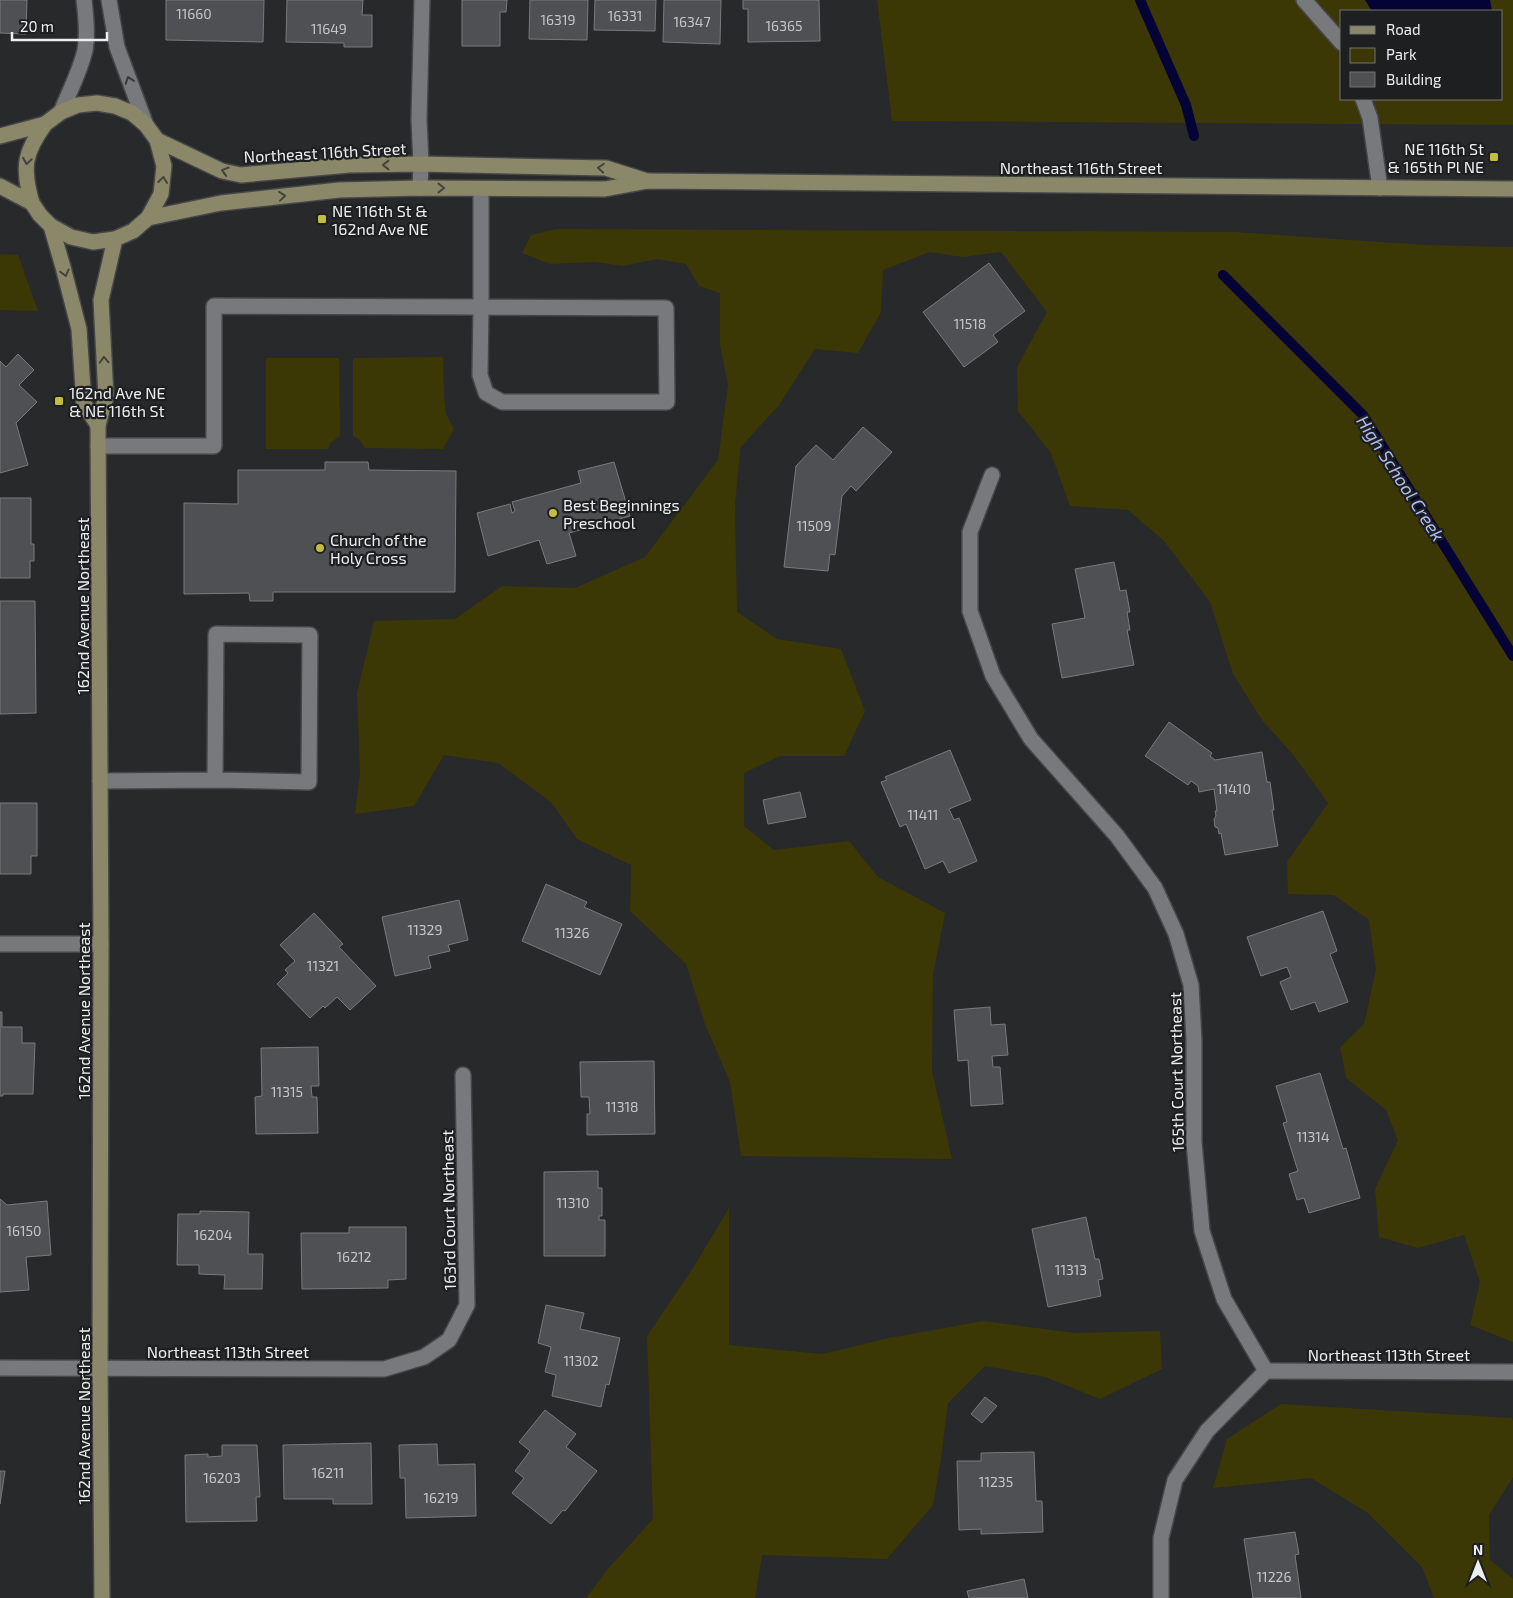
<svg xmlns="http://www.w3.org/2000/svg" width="1513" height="1598" viewBox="0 0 1513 1598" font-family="'Exo 2',sans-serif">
  <rect width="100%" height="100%" fill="#28292b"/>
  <g fill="#3b3805">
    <polygon points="877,0 1365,0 1372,11 1342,11 1342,99 1502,99 1502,11 1492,11 1490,0 1513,0 1513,125 892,121"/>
    <polygon points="556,229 1235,232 1426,245 1513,247 1513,1342 1470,1325 1480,1282 1464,1235 1418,1248 1379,1237 1375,1189 1398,1140 1386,1110 1346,1078 1340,1047 1364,1024 1376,969 1369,920 1334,895 1288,894 1287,862 1328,803 1294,756 1262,720 1233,674 1210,602 1164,541 1128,510 1070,506 1051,453 1018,411 1017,367 1047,312 1001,252 962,257 930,252 883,270 881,312 858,353 815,349 779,405 740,448 735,507 737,612 777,639 841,649 865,711 844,756 780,756 744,773 744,826 774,850 849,841 878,877 945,913 933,975 932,1071 952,1159 741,1156 730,1082 705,1024 686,964 630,911 631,865 577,839 551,802 498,763 444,755 414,806 355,814 360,773 357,693 374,621 455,619 502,586 575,588 645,557 718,460 728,385 720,345 720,293 699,286 686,264 657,259 623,266 595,262 550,264 522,253 531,235"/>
    <polygon points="0,254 18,255 38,311 0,310"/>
    <polygon points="443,357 444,396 446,414 454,429 443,449 365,448 360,440 353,436 353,358"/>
    <polygon points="266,358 339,358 340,436 331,442 328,449 266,449"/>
    <polygon points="729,1208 729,1345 822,1354 889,1338 983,1321 1074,1333 1160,1331 1162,1369 1100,1399 1045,1377 985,1366 948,1403 941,1458 933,1505 887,1559 762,1555 755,1598 586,1598 607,1570 653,1519 647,1336 693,1268"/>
    <polygon points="1281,1404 1512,1418 1513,1422 1513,1477 1489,1515 1490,1560 1513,1579 1513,1598 1434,1598 1422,1567 1368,1513 1311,1478 1213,1488 1227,1439"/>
  </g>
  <polygon fill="#050236" points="1365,0 1490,0 1492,11 1372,11"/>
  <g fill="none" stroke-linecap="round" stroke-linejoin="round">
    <g stroke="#050236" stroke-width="10">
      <polyline points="1140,0 1186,105 1194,136"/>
      <polyline points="1223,275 1363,415 1513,656"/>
    </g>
  </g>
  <g fill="#4f5053" stroke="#797a7d">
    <polygon points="0,0 27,0 26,34 0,33"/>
    <polygon points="166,0 264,0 263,42 166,40"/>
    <polygon points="287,0 363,0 362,15 372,15 372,47 344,47 344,43 286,42"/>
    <polygon points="462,0 507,0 506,12 500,12 500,46 462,46"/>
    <polygon points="530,0 588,0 587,40 529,39"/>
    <polygon points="595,0 656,0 655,31 594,30"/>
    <polygon points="664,0 721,0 720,44 663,42"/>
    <polygon points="743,0 819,0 820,41 748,42 748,9 743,9"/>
    <polygon points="989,263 1025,311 993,335 998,342 964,367 923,312"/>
    <polygon points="18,354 34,370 19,385 37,402 16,423 28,465 0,473 0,361 6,367"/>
    <polygon points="863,427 892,452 856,491 851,486 842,496 835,555 830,554 828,571 784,567 796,466 816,445 833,460"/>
    <polygon points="325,462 368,462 369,470 456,471 455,592 273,592 273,601 250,601 249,593 184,594 184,503 238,504 238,470 325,470"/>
    <polygon points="614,462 630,516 569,533 576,556 547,564 539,540 488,556 477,513 510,504 512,513 515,511 512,502 581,483 578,471"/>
    <polygon points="0,498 31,498 31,544 34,544 34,561 30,561 30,578 0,578"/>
    <polygon points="1114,562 1120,591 1126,590 1130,612 1127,612 1130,630 1127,630 1134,665 1062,678 1052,624 1085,618 1075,569"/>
    <polygon points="0,601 35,601 36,713 0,714"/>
    <polygon points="1169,722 1212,753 1210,756 1215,760 1262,752 1267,782 1270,782 1274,810 1272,810 1278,846 1225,855 1221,833 1219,834 1218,828 1215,827 1214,819 1216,816 1215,811 1217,811 1214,789 1199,792 1198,786 1191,781 1188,785 1145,756"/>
    <polygon points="950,750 971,800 949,809 954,820 959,818 977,861 949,873 943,861 925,869 906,824 900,827 881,782 887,780 885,777"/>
    <polygon points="800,792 806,817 768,824 763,800"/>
    <polygon points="0,803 37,803 37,856 31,856 31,874 0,874"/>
    <polygon points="546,884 587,902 584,907 622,924 600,975 522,941"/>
    <polygon points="459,900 468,940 448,945 450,951 428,956 431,968 395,976 382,917"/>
    <polygon points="1323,911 1337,951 1330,954 1348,1002 1319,1012 1315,1002 1291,1010 1280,982 1291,977 1287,967 1261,976 1247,937"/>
    <polygon points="314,913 343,944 339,947 376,986 350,1010 337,997 325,1008 323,1006 310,1018 277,984 288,973 285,970 295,961 280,945"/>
    <polygon points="990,1007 991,1025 1005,1024 1008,1055 992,1056 993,1067 1000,1067 1003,1104 971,1106 968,1060 958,1061 954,1010"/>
    <polygon points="0,1012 2,1012 2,1027 22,1027 22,1043 35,1043 33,1094 3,1094 3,1096 0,1096"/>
    <polygon points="318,1047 319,1086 311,1086 312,1097 317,1097 318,1133 256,1134 255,1097 262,1096 261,1048"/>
    <polygon points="654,1061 655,1134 587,1135 587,1114 590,1114 589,1097 581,1097 580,1062"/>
    <polygon points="1320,1073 1343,1149 1346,1148 1360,1198 1309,1213 1304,1198 1297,1200 1289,1174 1298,1171 1283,1123 1287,1122 1276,1086"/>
    <polygon points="598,1171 598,1188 602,1188 602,1216 599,1216 599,1220 605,1220 605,1256 544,1256 544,1172"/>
    <polygon points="0,1199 7,1205 47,1201 51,1255 26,1257 29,1290 0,1292"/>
    <polygon points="200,1211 249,1212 248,1254 263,1254 262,1289 224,1289 225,1275 199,1274 199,1265 177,1265 178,1214 200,1214"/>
    <polygon points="1086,1217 1095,1259 1099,1259 1103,1279 1098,1280 1101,1296 1048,1307 1032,1229"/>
    <polygon points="349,1227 406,1227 406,1279 388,1280 388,1288 302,1289 301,1233 349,1233"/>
    <polygon points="546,1305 584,1313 580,1329 620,1338 609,1385 606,1384 601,1407 552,1396 556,1375 545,1372 551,1347 538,1343"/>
    <polygon points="985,1397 997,1406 982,1423 971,1414"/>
    <polygon points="545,1410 576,1434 566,1447 597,1471 565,1511 563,1510 551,1524 512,1493 524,1478 515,1471 530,1451 519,1442"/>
    <polygon points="371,1443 372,1504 333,1504 333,1499 284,1499 283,1445"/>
    <polygon points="437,1444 438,1465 475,1464 476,1516 406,1518 405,1478 400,1478 399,1445"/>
    <polygon points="222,1445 257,1445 260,1497 256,1497 257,1521 186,1522 185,1455 208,1454 208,1457 222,1456"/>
    <polygon points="1034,1452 1036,1501 1042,1501 1043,1532 981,1534 981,1529 959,1530 957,1461 981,1461 981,1453"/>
    <polygon points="0,1471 5,1471 0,1504"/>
    <polygon points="1295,1532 1299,1554 1295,1555 1301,1598 1253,1598 1244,1539"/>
    <polygon points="1024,1579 1028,1598 969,1598 967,1591"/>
  </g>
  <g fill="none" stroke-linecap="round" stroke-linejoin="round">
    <defs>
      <g id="lane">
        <polyline points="1304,0 1342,43"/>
        <polyline points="1363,99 1370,118 1380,188"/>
        <polyline points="98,446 214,446 214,306 481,307 480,375 486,393 502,402 667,402 666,308 481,307 481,189"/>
        <polyline points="100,781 215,780 309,782 310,635 216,634 215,780"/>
      </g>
      <g id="street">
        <polyline points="109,0 117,47 146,125"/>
        <path d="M61,112C69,92 80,72 85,50C88,34 86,16 84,0"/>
        <polyline points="420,188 421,164 419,119 422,0"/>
        <polyline points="992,475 970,532 970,611 993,676 1031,739 1117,836 1155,888 1176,934 1191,985 1194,1040 1194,1142 1202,1231 1224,1299 1266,1371"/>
        <polyline points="0,944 101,944"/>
        <polyline points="0,1368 384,1369 424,1357 449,1340 467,1305 463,1075"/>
        <polyline points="1266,1371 1513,1372"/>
        <polyline points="1161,1598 1161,1538 1175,1480 1207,1431 1266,1371"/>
      </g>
      <g id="secondary">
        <polyline points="0,136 45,124 61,112 78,105 97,103 115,106 132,113 146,125 157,140 222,171 241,175 349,165 421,164 606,168 647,181"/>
        <polyline points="0,186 32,203 40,215 51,226 71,237 93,242 115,239 133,231 148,218 221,203 339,190 420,188 605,189 648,181 1513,189"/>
        <path d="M32,203C22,168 24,153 45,124"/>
        <polyline points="148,218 161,194 164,166 157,140"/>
        <polyline points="51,226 63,267 79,329 84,404 98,425"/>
        <polyline points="102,1598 100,1369 101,944 98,425 106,397 101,300 115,239"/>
      </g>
    </defs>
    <use href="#lane" stroke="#464649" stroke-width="18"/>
    <use href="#street" stroke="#464649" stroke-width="18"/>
    <use href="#secondary" stroke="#464649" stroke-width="18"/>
    <use href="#lane" stroke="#78797c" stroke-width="15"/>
    <use href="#street" stroke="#78797c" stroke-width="15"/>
    <use href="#secondary" stroke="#8a8869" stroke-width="15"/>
  </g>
  <defs><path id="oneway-chevron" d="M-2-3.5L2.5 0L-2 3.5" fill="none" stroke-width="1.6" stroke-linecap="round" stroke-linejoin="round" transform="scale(1.25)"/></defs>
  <use stroke="#393a3c" href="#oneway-chevron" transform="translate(129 80) rotate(-109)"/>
  <g stroke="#44443a">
    <use href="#oneway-chevron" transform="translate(27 161) rotate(99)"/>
    <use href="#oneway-chevron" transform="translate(386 165) rotate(180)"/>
    <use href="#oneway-chevron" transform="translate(601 168) rotate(-175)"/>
    <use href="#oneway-chevron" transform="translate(225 171) rotate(-163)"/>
    <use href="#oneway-chevron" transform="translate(163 180) rotate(-83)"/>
    <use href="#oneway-chevron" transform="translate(441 188)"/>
    <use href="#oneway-chevron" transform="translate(282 196) rotate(-6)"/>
    <use href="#oneway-chevron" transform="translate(65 273) rotate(75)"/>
    <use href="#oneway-chevron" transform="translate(104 360) rotate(-93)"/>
  </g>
  <g fill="#c4bc3d" stroke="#1e1f21" stroke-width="2">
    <rect x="1489" y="152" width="10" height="10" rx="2.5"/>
    <rect x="317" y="214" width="10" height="10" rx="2.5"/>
    <rect x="54" y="396" width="10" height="10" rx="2.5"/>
    <circle cx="553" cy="513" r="5"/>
    <circle cx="320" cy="548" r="5"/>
  </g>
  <g text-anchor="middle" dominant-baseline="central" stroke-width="4.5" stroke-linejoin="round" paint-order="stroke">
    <g font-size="14" fill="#c6c6c9">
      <text x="194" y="13">11660</text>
      <text x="625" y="15">16331</text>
      <text x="558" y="19">16319</text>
      <text x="692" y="21">16347</text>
      <text x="784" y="25">16365</text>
      <text x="329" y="28">11649</text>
      <text x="970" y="323">11518</text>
      <text x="814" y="525">11509</text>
      <text x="1234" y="788">11410</text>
      <text x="923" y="814">11411</text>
      <text x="425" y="929">11329</text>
      <text x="572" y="932">11326</text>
      <text x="323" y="965">11321</text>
      <text x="287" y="1091">11315</text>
      <text x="622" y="1106">11318</text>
      <text x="1313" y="1136">11314</text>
      <text x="573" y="1202">11310</text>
      <text x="24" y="1230">16150</text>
      <text x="213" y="1234">16204</text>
      <text x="354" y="1256">16212</text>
      <text x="1071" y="1269">11313</text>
      <text x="581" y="1360">11302</text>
      <text x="328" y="1472">16211</text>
      <text x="222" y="1477">16203</text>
      <text x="996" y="1481">11235</text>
      <text x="441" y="1497">16219</text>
      <text x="1274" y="1576">11226</text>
    </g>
    <g font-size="16" fill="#edeef0" stroke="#1e1f21" text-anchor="start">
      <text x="1484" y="148" text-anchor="end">NE 116th St<tspan x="1484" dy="18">&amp; 165th Pl NE</tspan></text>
      <text x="332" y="210">NE 116th St &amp;<tspan x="332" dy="18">162nd Ave NE</tspan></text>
      <text x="69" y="392">162nd Ave NE<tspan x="69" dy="18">&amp; NE 116th St</tspan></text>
      <text x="563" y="504">Best Beginnings<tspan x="563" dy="18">Preschool</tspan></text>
      <text x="330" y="539">Church of the<tspan x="330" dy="18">Holy Cross</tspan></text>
    </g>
    <g font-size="16" fill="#edeef0" stroke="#1e1f21">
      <text transform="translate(325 152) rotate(-3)">Northeast 116th Street</text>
      <text x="1081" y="167">Northeast 116th Street</text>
      <text transform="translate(82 606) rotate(-90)">162nd Avenue Northeast</text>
      <text transform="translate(83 1011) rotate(-90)">162nd Avenue Northeast</text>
      <text transform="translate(1176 1072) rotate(-91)">165th Court Northeast</text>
      <text transform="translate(448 1210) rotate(-91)">163rd Court Northeast</text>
      <text x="228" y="1351">Northeast 113th Street</text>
      <text x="1389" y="1354">Northeast 113th Street</text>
      <text transform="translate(83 1416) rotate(-90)">162nd Avenue Northeast</text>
    </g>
    <g font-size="18" font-style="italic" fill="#adbdf1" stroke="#1e1f21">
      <text transform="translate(1401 478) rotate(57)">High School Creek</text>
    </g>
  </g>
  <rect x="1340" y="10" width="162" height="90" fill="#1e1f21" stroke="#717274"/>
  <rect x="1350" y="26" width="25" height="8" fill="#8a8869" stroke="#717274"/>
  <text x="1386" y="35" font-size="15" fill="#edeef0">Road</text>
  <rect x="1350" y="48" width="25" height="15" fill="#3b3805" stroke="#717274"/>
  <text x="1386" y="60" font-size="15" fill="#edeef0">Park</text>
  <rect x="1350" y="72" width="25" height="15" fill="#4f5053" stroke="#717274"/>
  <text x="1386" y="85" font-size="15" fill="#edeef0">Building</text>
  <g transform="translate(1478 1563)" stroke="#1e1f21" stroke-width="4" paint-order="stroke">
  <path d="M0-4L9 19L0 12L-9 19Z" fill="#edeef0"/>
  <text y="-8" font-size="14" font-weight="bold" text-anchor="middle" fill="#edeef0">N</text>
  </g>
  <path d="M12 32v8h95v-8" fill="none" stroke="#edeef0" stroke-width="2.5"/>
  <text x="20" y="32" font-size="15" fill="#edeef0" stroke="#1e1f21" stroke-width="4" paint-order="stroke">20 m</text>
</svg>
